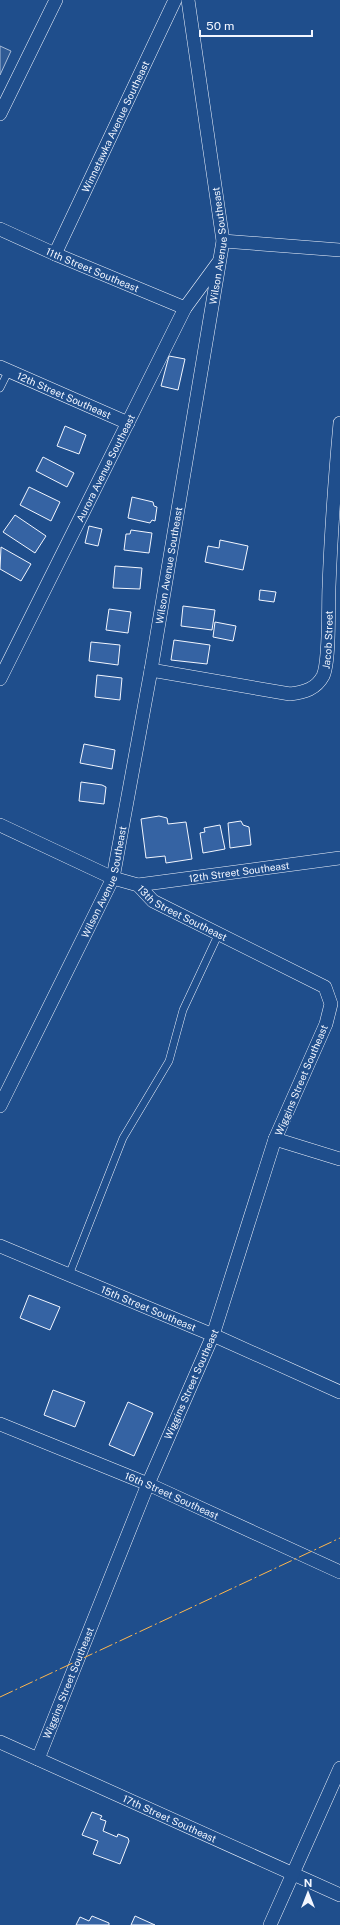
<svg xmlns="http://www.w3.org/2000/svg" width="340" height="1925" viewBox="0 0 340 1925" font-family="'Public Sans',sans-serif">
  <rect width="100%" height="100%" fill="#1f4e8c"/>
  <polygon fill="#305b95" stroke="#a8bbd7" points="0,46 11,51 0,75"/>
  <g fill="#3563a3" stroke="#f2f6ff">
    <polygon points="169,356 185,359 178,390 161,386"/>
    <polygon points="65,426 86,435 79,454 57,446"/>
    <polygon points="43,457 74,473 67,487 36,471"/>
    <polygon points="29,487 60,502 51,521 20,505"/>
    <polygon points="132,497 153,502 154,506 157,507 155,521 152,520 150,523 128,518"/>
    <polygon points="15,515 46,536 35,553 3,532"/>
    <polygon points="89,526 102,529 98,546 85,543"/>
    <polygon points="131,530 152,533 149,553 124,550 126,534 130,534"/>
    <polygon points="220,540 248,546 243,570 205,562 208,546 219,548"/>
    <polygon points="1,547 31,564 21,581 0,569"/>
    <polygon points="115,566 142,568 140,589 113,588"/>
    <polygon points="260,590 276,592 274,602 259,600"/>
    <polygon points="183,606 215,610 212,630 181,626"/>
    <polygon points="109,609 131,612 128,633 106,630"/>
    <polygon points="215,622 236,626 233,641 213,637"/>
    <polygon points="174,640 210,645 207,664 171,660"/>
    <polygon points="91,642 120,645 118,665 89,661"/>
    <polygon points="97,675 122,678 120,700 95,697"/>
    <polygon points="84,744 115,750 112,769 80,763"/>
    <polygon points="81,782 102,785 106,787 104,804 79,801"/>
    <polygon points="159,816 167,818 168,824 186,822 192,859 166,863 165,856 146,858 141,819"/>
    <polygon points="241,821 243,825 249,827 251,845 230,848 228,823"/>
    <polygon points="220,825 225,849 203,853 200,833 205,832 204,828"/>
    <polygon points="29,1295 60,1307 50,1330 20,1318"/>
    <polygon points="53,1390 85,1402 75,1427 44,1415"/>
    <polygon points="128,1402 153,1413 134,1456 109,1445"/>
    <polygon points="92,1812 102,1816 100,1819 106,1821 103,1831 117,1837 118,1834 128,1838 129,1841 120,1864 93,1854 98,1841 82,1835"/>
    <polygon points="92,1916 109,1923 109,1925 76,1925 80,1917 89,1921"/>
    <polygon points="135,1916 155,1925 131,1925"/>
  </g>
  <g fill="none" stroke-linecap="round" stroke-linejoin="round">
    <defs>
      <g id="service">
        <polyline points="0,388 9,370"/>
        <polyline points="69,1275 123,1138 169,1061 183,1010 219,933"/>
      </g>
      <g id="minor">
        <polyline points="0,114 56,0"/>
        <path id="s1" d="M0,229L55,254L185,308"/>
        <polyline points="223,241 340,250"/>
        <path id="s2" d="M55,254L175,0"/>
        <path id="s3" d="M0,367L128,423"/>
        <path id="s4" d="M151,670L290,694C305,692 316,689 323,676C330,661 328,606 329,587C331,532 335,478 340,423"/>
        <path id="s5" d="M0,679L185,308L218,263"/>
        <path id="s6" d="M0,825L113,878L138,885L153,901L325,987L331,1004L326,1024L275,1139L213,1335L148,1484L38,1759"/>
        <path id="s7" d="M138,885L340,858"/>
        <path id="s8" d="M0,1106L113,878L151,670L223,241L188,0"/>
        <polyline points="275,1139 340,1159"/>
        <path id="s9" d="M0,1246L213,1335L340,1392"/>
        <path id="s10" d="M0,1424L148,1484L340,1572"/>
        <path id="s11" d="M0,1742L340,1895"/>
        <polyline points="270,1925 340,1768"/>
      </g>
    </defs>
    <use href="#service" stroke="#f2f6ff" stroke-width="8"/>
    <use href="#minor" stroke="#f2f6ff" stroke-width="14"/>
    <use href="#service" stroke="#1f4e8c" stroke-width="7"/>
    <use href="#minor" stroke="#1f4e8c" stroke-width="13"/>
    <polyline stroke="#ffb74d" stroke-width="1" stroke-dasharray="14 3 2 3" stroke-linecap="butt" points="0,1697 340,1538"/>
  </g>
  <g text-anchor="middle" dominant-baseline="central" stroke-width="3" stroke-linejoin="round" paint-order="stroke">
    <g font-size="10" fill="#f2f6ff" stroke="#1f4e8c">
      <text stroke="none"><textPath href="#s2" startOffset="141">Winnetawka Avenue Southeast</textPath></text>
      <text stroke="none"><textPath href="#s8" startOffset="896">Wilson Avenue Southeast</textPath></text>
      <text stroke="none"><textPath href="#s1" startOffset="101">11th Street Southeast</textPath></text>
      <text stroke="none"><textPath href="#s3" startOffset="70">12th Street Southeast</textPath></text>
      <text stroke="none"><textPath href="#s5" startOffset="236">Aurora Avenue Southeast</textPath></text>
      <text stroke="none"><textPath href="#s8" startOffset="572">Wilson Avenue Southeast</textPath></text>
      <text stroke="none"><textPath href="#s4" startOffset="217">Jacob Street</textPath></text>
      <text stroke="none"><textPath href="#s7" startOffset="102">12th Street Southeast</textPath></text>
      <text stroke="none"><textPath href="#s8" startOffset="248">Wilson Avenue Southeast</textPath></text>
      <text stroke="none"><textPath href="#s6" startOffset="204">13th Street Southeast</textPath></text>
      <text transform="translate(301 1080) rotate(-67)">Wiggins Street Southeast</text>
      <text stroke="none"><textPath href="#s9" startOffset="161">15th Street Southeast</textPath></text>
      <text transform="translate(191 1384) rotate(-66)">Wiggins Street Southeast</text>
      <text stroke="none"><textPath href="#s10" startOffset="186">16th Street Southeast</textPath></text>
      <text transform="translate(68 1683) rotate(-68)">Wiggins Street Southeast</text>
      <text stroke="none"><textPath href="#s11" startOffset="186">17th Street Southeast</textPath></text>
    </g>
  </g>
  <g transform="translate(308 1893)" stroke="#1f4e8c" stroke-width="3" paint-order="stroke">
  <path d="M0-3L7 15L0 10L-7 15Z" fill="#f2f6ff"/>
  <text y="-6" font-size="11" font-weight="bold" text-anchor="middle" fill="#f2f6ff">N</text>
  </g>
  <path d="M200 30v6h112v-6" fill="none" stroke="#f2f6ff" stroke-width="2"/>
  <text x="206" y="30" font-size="12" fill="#f2f6ff" stroke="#1f4e8c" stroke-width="3" paint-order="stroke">50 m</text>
</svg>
